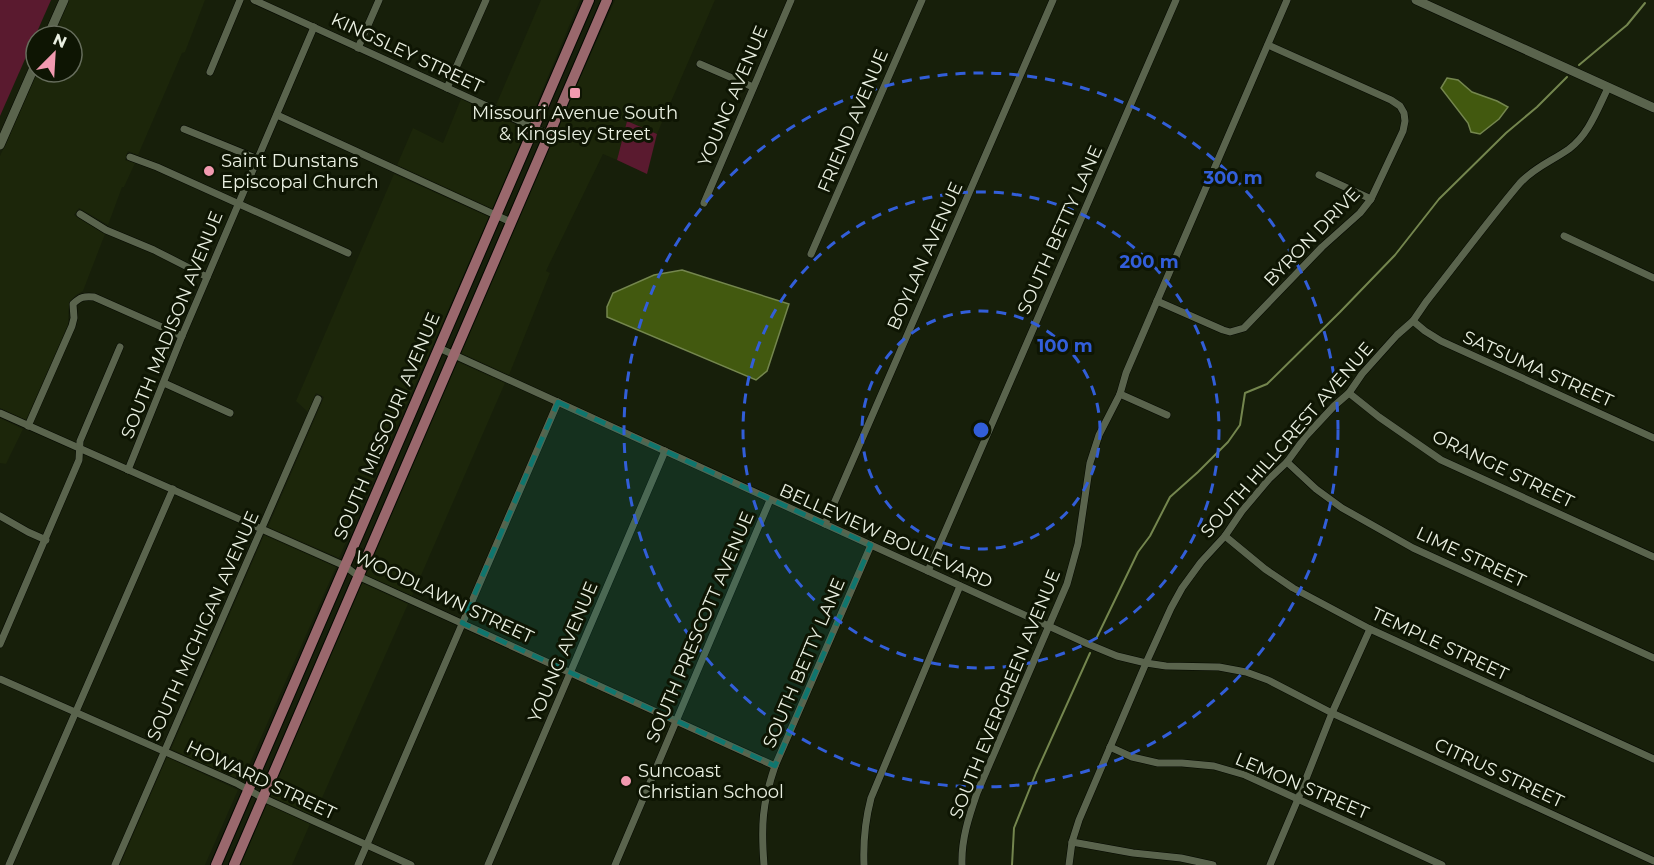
<svg xmlns="http://www.w3.org/2000/svg" width="1654" height="865" viewBox="0 0 1654 865" font-family="Montserrat,sans-serif">
  <rect width="100%" height="100%" fill="#171f0a"/>
  <g fill="#1c260a">
    <polygon points="68,0 205,0 185,52 182,53 138,155 128,151 125,160 135,163 124,187 122,187 108,225 79,208 74,215 105,234 83,291 76,295 69,303 68,325 26,420 0,408 0,156 37,72 72,72 72,36 52,36"/>
    <polygon points="541,0 580,0 530,120 496,105"/>
    <polygon points="615,0 715,0 657,134 627,121 617,160 603,154 546,271 550,273 509,375 459,352 523,204"/>
    <polygon points="461,99 526,129 493,209 397,165 413,128 443,143"/>
    <polygon points="394,174 489,217 339,558 268,527 324,397 316,393 308,412 296,401"/>
    <polygon points="456,361 505,383 412,596 364,574"/>
    <polygon points="0,418 23,429 6,464 0,463"/>
    <polygon points="264,535 336,567 242,781 171,749"/>
    <polygon points="360,582 408,604 314,816 268,795"/>
    <polygon points="167,757 238,790 205,865 120,865"/>
    <polygon points="265,803 310,824 292,865 238,865"/>
  </g>
  <g fill="#5a1a2f">
    <polygon points="0,0 51,0 0,116"/>
    <polygon points="627,121 657,134 647,174 617,160"/>
  </g>
  <g fill="#42590f" stroke="#74864e" stroke-width="1.5">
    <polygon points="1447,78 1458,80 1472,92 1497,101 1508,107 1499,119 1480,134 1471,132 1468,123 1441,88"/>
    <polygon points="682,270 789,304 767,371 756,380 607,317 607,307 613,293 654,275"/>
  </g>
  <g fill="none" stroke-linecap="round" stroke-linejoin="round">
    <g stroke="#74864e" stroke-width="2">
      <polyline points="1579,65 1627,25 1645,3"/>
      <polyline points="1097,637 1138,552 1150,536 1170,497 1198,472 1228,442 1240,425 1245,393 1267,384 1340,312 1395,255 1439,199 1506,133 1537,107 1567,77"/>
      <polyline points="1012,865 1014,828 1036,773 1090,653"/>
    </g>
    <defs>
      <g id="street">
        <polyline points="254,0 548,134"/>
        <polyline points="358,48 379,0"/>
        <polyline points="700,64 753,87"/>
        <polyline points="210,72 240,0"/>
        <polyline points="447,88 486,0"/>
        <polyline points="277,115 511,222"/>
        <polyline points="184,129 258,159"/>
        <polyline points="130,157 157,167 348,253"/>
        <polyline points="1319,175 1371,199"/>
        <polyline points="704,203 791,0"/>
        <polyline points="80,214 106,230 154,250 207,277"/>
        <polyline points="1564,236 1654,278"/>
        <polyline points="811,254 922,0"/>
        <polyline points="1157,301 1223,330 1230,332 1244,328 1322,247 1360,213 1371,199 1403,131 1405,121 1404,113 1400,106 1391,100 1268,45"/>
        <polyline points="1413,321 1425,331 1441,341 1654,438"/>
        <polyline points="439,348 1088,644 1117,656 1146,663 1166,666 1219,667 1246,672 1268,680 1332,713 1654,861"/>
        <polyline points="164,383 230,413"/>
        <polyline points="1349,393 1379,417 1441,460 1654,557"/>
        <polyline points="1120,394 1167,415"/>
        <polyline points="0,413 345,566 358,576 775,766"/>
        <path d="M28,426L72,326L74,318L73,304C80,297 84,296 94,297L182,336"/>
        <polyline points="1287,462 1316,489 1342,508 1413,548 1654,658"/>
        <polyline points="128,470 182,336 314,27"/>
        <polyline points="0,516 28,532 46,540"/>
        <polyline points="825,524 1053,0"/>
        <polyline points="1225,536 1265,569 1293,588 1370,629 1654,759"/>
        <polyline points="928,571 1176,0"/>
        <polyline points="0,644 79,460 80,441 120,347"/>
        <polyline points="0,679 236,783 263,798 411,865"/>
        <polyline points="1110,747 1132,757 1158,763 1182,763 1214,766 1245,775 1442,865"/>
        <polyline points="1072,842 1133,853 1181,858 1213,865"/>
        <polyline points="9,865 173,489"/>
        <polyline points="115,865 318,399"/>
        <polyline points="358,865 558,402"/>
        <polyline points="488,865 665,451"/>
        <polyline points="615,865 770,500"/>
        <path d="M764,865C761,826 762,804 775,766L871,545"/>
        <path d="M864,865C863,841 865,821 871,798L960,586"/>
        <path d="M962,865C961,840 969,816 977,793L1067,584L1078,544L1090,463L1099,435L1120,394L1126,373L1157,301L1287,0"/>
        <path d="M1069,865L1072,842L1079,820L1146,663L1171,608L1182,588L1201,562L1225,536L1242,511L1269,479L1287,462L1306,436L1334,406L1349,393L1362,374L1397,335L1413,321L1426,302C1457,263 1487,222 1520,183C1535,167 1552,161 1569,149C1589,134 1597,110 1608,88"/>
        <polyline points="1270,865 1298,799 1332,713 1370,629"/>
      </g>
      <g id="secondary">
        <polyline points="1416,0 1654,108"/>
        <polyline points="48,36 64,0"/>
        <polyline points="0,145 36,63"/>
      </g>
      <g id="primary">
        <polyline points="216,865 589,0"/>
        <polyline points="234,865 607,0"/>
      </g>
    </defs>
    <use href="#street" stroke="#040800" stroke-width="8"/>
    <use href="#secondary" stroke="#040800" stroke-width="10"/>
    <use href="#primary" stroke="#040800" stroke-width="12"/>
    <use href="#street" stroke="#5a644d" stroke-width="7"/>
    <use href="#secondary" stroke="#5a644d" stroke-width="9"/>
    <use href="#primary" stroke="#9a686d" stroke-width="10"/>
  </g>
  <path fill="#0f766e" fill-opacity="0.2" stroke="#0f766e" stroke-width="4.5" stroke-dasharray="12 8" stroke-linejoin="round" d="M558,402L871,545L775,766L462,623Z"/>
  <g fill="none" stroke="#325ed9" stroke-width="3" stroke-dasharray="10 8">
    <circle cx="981" cy="430" r="119"/>
    <circle cx="981" cy="430" r="238"/>
    <circle cx="981" cy="430" r="357"/>
  </g>
  <g fill="#f29ab0" stroke="#0e1503" stroke-width="2">
    <rect x="569" y="87" width="12" height="12" rx="3"/>
    <circle cx="209" cy="171" r="6"/>
    <circle cx="626" cy="781" r="6"/>
  </g>
  <g text-anchor="middle" dominant-baseline="central" stroke-width="6" stroke-linejoin="round" paint-order="stroke">
    <g font-size="18" fill="#eaf0e2" stroke="#0e1503">
      <text transform="translate(407 53) rotate(25)">KINGSLEY STREET</text>
      <text transform="translate(733 96) rotate(-67)">YOUNG AVENUE</text>
      <text transform="translate(853 121) rotate(-67)">FRIEND AVENUE</text>
      <text transform="translate(1060 230) rotate(-66)">SOUTH BETTY LANE</text>
      <text transform="translate(1312 237) rotate(-46)">BYRON DRIVE</text>
      <text transform="translate(925 256) rotate(-66)">BOYLAN AVENUE</text>
      <text transform="translate(172 325) rotate(-68)">SOUTH MADISON AVENUE</text>
      <text transform="translate(1538 369) rotate(24)">SATSUMA STREET</text>
      <text transform="translate(387 426) rotate(-67)">SOUTH MISSOURI AVENUE</text>
      <text transform="translate(1287 440) rotate(-49)">SOUTH HILLCREST AVENUE</text>
      <text transform="translate(1503 469) rotate(26)">ORANGE STREET</text>
      <text transform="translate(886 536) rotate(24)">BELLEVIEW BOULEVARD</text>
      <text transform="translate(1471 557) rotate(25)">LIME STREET</text>
      <text transform="translate(444 597) rotate(25)">WOODLAWN STREET</text>
      <text transform="translate(203 626) rotate(-66)">SOUTH MICHIGAN AVENUE</text>
      <text transform="translate(700 627) rotate(-67)">SOUTH PRESCOTT AVENUE</text>
      <text transform="translate(1440 644) rotate(25)">TEMPLE STREET</text>
      <text transform="translate(563 652) rotate(-67)">YOUNG AVENUE</text>
      <text transform="translate(804 663) rotate(-67)">SOUTH BETTY LANE</text>
      <text transform="translate(1005 694) rotate(-68)">SOUTH EVERGREEN AVENUE</text>
      <text transform="translate(1499 773) rotate(25)">CITRUS STREET</text>
      <text transform="translate(261 780) rotate(25)">HOWARD STREET</text>
      <text transform="translate(1302 786) rotate(23)">LEMON STREET</text>
    </g>
    <g font-size="18" fill="#eaf0e2" stroke="#0e1503" text-anchor="start">
      <text x="575" y="113" text-anchor="middle">Missouri Avenue South<tspan x="575" dy="21">&amp; Kingsley Street</tspan></text>
      <text x="221" y="161">Saint Dunstans<tspan x="221" dy="21">Episcopal Church</tspan></text>
      <text x="638" y="771">Suncoast<tspan x="638" dy="21">Christian School</tspan></text>
    </g>
  </g>
  <circle cx="981" cy="430" r="9" fill="#325ed9" stroke="#0e1503" stroke-width="3"/>
  <g font-size="18" text-anchor="middle" font-weight="bold" fill="#325ed9" stroke="#0e1503" stroke-width="6" stroke-linejoin="round" paint-order="stroke">
    <text x="1233" y="184">300 m</text>
    <text x="1149" y="268">200 m</text>
    <text x="1065" y="352">100 m</text>
  </g>
  <g transform="translate(54 54) rotate(24)"><circle r="28" fill="#0e1503" stroke="#666d5c" stroke-width="1.5"/>
  <path d="M0-4.5L10 22L0 15L-10 22Z" fill="#f29ab0"/>
  <text y="-9" font-size="16" font-weight="bold" text-anchor="middle" fill="#eaf0e2">N</text>
  </g>
</svg>
